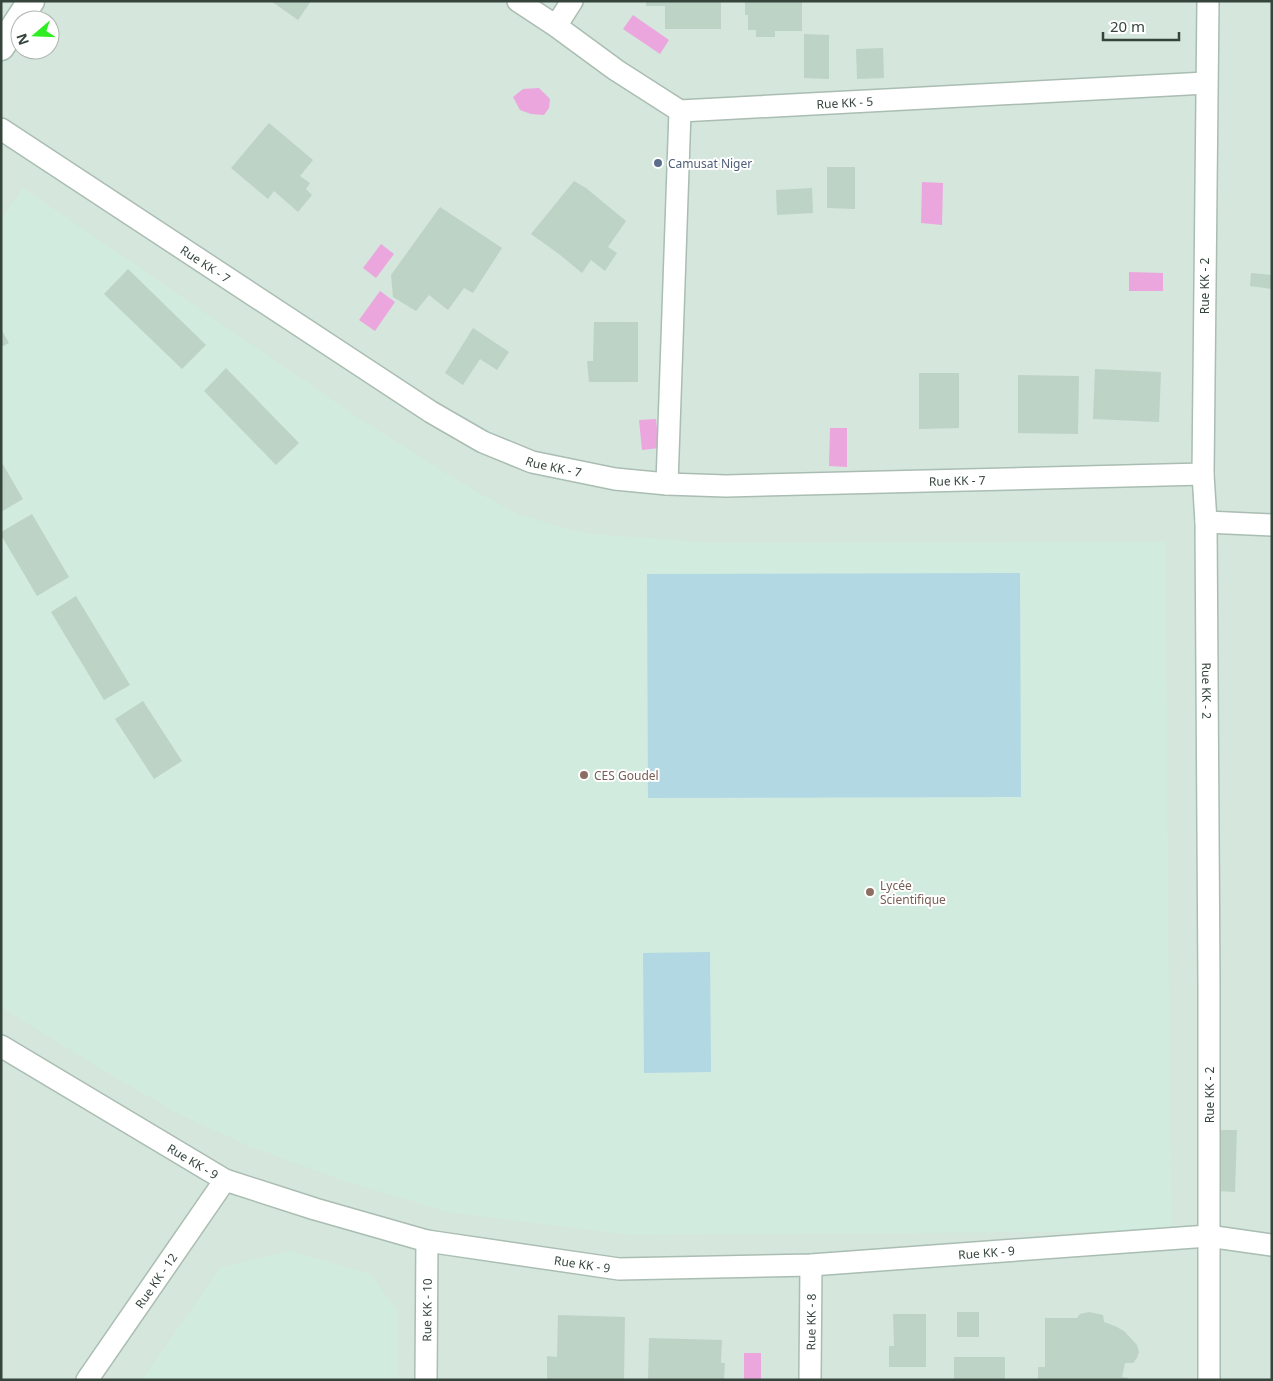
<svg xmlns="http://www.w3.org/2000/svg" width="1273" height="1381" viewBox="0 0 1273 1381" font-family="'Noto Sans',sans-serif">
  <rect width="100%" height="100%" fill="#e7f2ec"/>
  <path fill="#d5e6dd" fill-rule="evenodd" d="M1,1H1272V1380H1ZM20,20H50V50H20Z"/>
  <g fill="#d1ebde">
    <polygon points="23,188 360,419 471,489 519,515 583,533 708,543 1165,542 1171,1231 631,1235 448,1212 345,1181 249,1146 181,1115 116,1078 1,1007 1,220"/>
    <polygon points="290,1251 370,1274 398,1312 398,1380 142,1380 221,1267"/>
  </g>
  <g fill="#b2d8e4">
    <polygon points="1020,573 1021,797 648,798 647,574"/>
    <polygon points="710,952 711,1072 644,1073 643,953"/>
  </g>
  <g fill="#eca6de">
    <polygon points="633,15 669,40 660,54 623,29"/>
    <polygon points="539,88 550,99 549,108 544,115 531,114 520,110 513,97 523,89"/>
    <polygon points="922,182 943,183 942,225 921,223"/>
    <polygon points="381,244 394,254 376,278 363,268"/>
    <polygon points="1129,272 1163,273 1163,291 1129,291"/>
    <polygon points="380,291 395,302 375,331 359,320"/>
    <polygon points="656,419 659,448 642,450 639,420"/>
    <polygon points="830,428 847,428 847,467 829,466"/>
    <rect x="744" y="1353" width="17" height="27"/>
  </g>
  <g fill="#bdd3c6">
    <polygon points="271,1 311,1 298,20"/>
    <polygon points="646,1 721,1 721,29 665,29 665,6 646,6"/>
    <polygon points="745,1 802,1 802,31 775,31 775,37 756,37 756,30 748,30 748,15 745,15"/>
    <polygon points="804,34 829,35 829,79 804,78"/>
    <polygon points="883,48 884,78 857,79 856,49"/>
    <polygon points="269,123 313,160 300,176 310,183 306,189 312,195 298,212 274,191 268,199 231,168"/>
    <polygon points="827,167 855,167 855,209 827,208"/>
    <polygon points="574,181 586,188 626,221 608,247 617,253 605,271 591,260 582,273 559,254 531,234"/>
    <polygon points="812,188 813,213 777,215 776,190"/>
    <polygon points="440,207 502,248 473,293 464,288 448,310 429,295 416,311 393,297 391,275"/>
    <polygon points="128,269 206,345 182,369 104,294"/>
    <polygon points="1251,273 1272,275 1272,289 1250,286"/>
    <polygon points="594,322 638,322 638,382 589,382 587,361 593,361"/>
    <polygon points="473,328 509,352 497,370 480,359 463,385 445,373"/>
    <polygon points="1,329 9,343 1,347"/>
    <polygon points="226,368 299,443 276,465 204,391"/>
    <polygon points="1095,369 1161,372 1159,422 1093,419"/>
    <polygon points="919,373 959,373 959,428 919,429"/>
    <polygon points="1018,375 1079,376 1078,434 1018,433"/>
    <polygon points="1,461 23,499 1,512"/>
    <polygon points="32,514 69,577 37,596 1,535 1,532"/>
    <polygon points="76,596 130,685 104,700 51,612"/>
    <polygon points="143,701 182,761 154,779 115,719"/>
    <polygon points="1220,1130 1237,1130 1235,1192 1218,1191"/>
    <rect x="957" y="1312" width="22" height="25"/>
    <polygon points="1089,1312 1103,1315 1104,1322 1115,1326 1124,1331 1137,1345 1139,1352 1137,1358 1133,1363 1125,1363 1122,1377 1128,1378 1128,1380 1038,1380 1038,1367 1045,1367 1045,1318 1077,1318 1080,1314"/>
    <polygon points="893,1314 926,1314 926,1367 889,1367 889,1346 894,1346"/>
    <polygon points="558,1315 625,1317 624,1380 547,1380 547,1356 557,1357"/>
    <polygon points="649,1338 722,1340 721,1363 725,1363 724,1380 648,1380"/>
    <rect x="954" y="1357" width="51" height="23"/>
  </g>
  <g fill="none" stroke-linecap="round" stroke-linejoin="round">
    <defs>
      <g id="minor">
        <path id="s1" d="M518,1L556,26L616,70L680,111L1206,83"/>
        <path id="s2" d="M1208,1L1203,474L1206,522L1209,985V1380"/>
        <polyline points="556,26 572,1"/>
        <path id="s3" d="M1,129L431,412L483,442L532,462L615,479L667,484L726,486L1203,474"/>
        <polyline points="667,484 680,111"/>
        <polyline points="1206,522 1272,525"/>
        <path id="s4" d="M1,1046L225,1180L315,1209L427,1241L619,1269L811,1265L1208,1236L1272,1245"/>
        <path id="s5" d="M87,1380L225,1180"/>
        <path id="s6" d="M426,1380L427,1241"/>
        <path id="s7" d="M810,1380L811,1265"/>
      </g>
      <polyline id="tertiary" points="1,47 31,1"/>
    </defs>
    <use href="#minor" stroke="#aabdb2" stroke-width="24"/>
    <use href="#tertiary" stroke="#aabdb2" stroke-width="29"/>
    <use href="#minor" stroke="#fff" stroke-width="21"/>
    <use href="#tertiary" stroke="#fff" stroke-width="26"/>
  </g>
  <circle fill="#5c6f8a" stroke="#fff" stroke-width="2" cx="658" cy="163" r="5"/>
  <g fill="#8d6e63" stroke="#fff" stroke-width="2">
    <circle cx="584" cy="775" r="5"/>
    <circle cx="870" cy="892" r="5"/>
  </g>
  <g text-anchor="middle" dominant-baseline="central" stroke-width="4" stroke-linejoin="round" paint-order="stroke">
    <g font-size="12" fill="#36453c" stroke="#fff">
      <text stroke="none"><textPath href="#s1" startOffset="361">Rue KK - 5</textPath></text>
      <text stroke="none"><textPath href="#s3" startOffset="245">Rue KK - 7</textPath></text>
      <text transform="translate(1204 286) rotate(-90)">Rue KK - 2</text>
      <text stroke="none"><textPath href="#s3" startOffset="650">Rue KK - 7</textPath></text>
      <text stroke="none"><textPath href="#s3" startOffset="1055">Rue KK - 7</textPath></text>
      <text stroke="none"><textPath href="#s2" startOffset="690">Rue KK - 2</textPath></text>
      <text transform="translate(1209 1095) rotate(-90)">Rue KK - 2</text>
      <text stroke="none"><textPath href="#s4" startOffset="224">Rue KK - 9</textPath></text>
      <text stroke="none"><textPath href="#s4" startOffset="1034">Rue KK - 9</textPath></text>
      <text stroke="none"><textPath href="#s4" startOffset="629">Rue KK - 9</textPath></text>
      <text stroke="none"><textPath href="#s5" startOffset="121">Rue KK - 12</textPath></text>
      <text stroke="none"><textPath href="#s6" startOffset="70">Rue KK - 10</textPath></text>
      <text stroke="none"><textPath href="#s7" startOffset="58">Rue KK - 8</textPath></text>
    </g>
    <g font-size="12" fill="#4e5e75" stroke="#fff" text-anchor="start">
      <text x="668" y="163">Camusat Niger</text>
    </g>
    <g font-size="12" fill="#785e54" stroke="#fff" text-anchor="start">
      <text x="594" y="775">CES Goudel</text>
      <text x="880" y="885">Lycée<tspan x="880" dy="14">Scientifique</tspan></text>
    </g>
  </g>
  <rect width="1273" height="1381" fill="none" stroke="#36453c" stroke-width="5"/>
  <g transform="translate(35 35) rotate(251)"><circle r="24" fill="#ffffff" stroke="#afb5b1"/>
  <path d="M0-4L9 19L0 12L-9 19Z" fill="#2eed23"/>
  <text y="-8" font-size="14" font-weight="bold" text-anchor="middle" fill="#36453c">N</text>
  </g>
  <path d="M1103 32v8h76v-8" fill="none" stroke="#36453c" stroke-width="2.5"/>
  <text x="1110" y="32" font-size="15" fill="#36453c" stroke="#ffffff" stroke-width="4" paint-order="stroke">20 m</text>
</svg>
